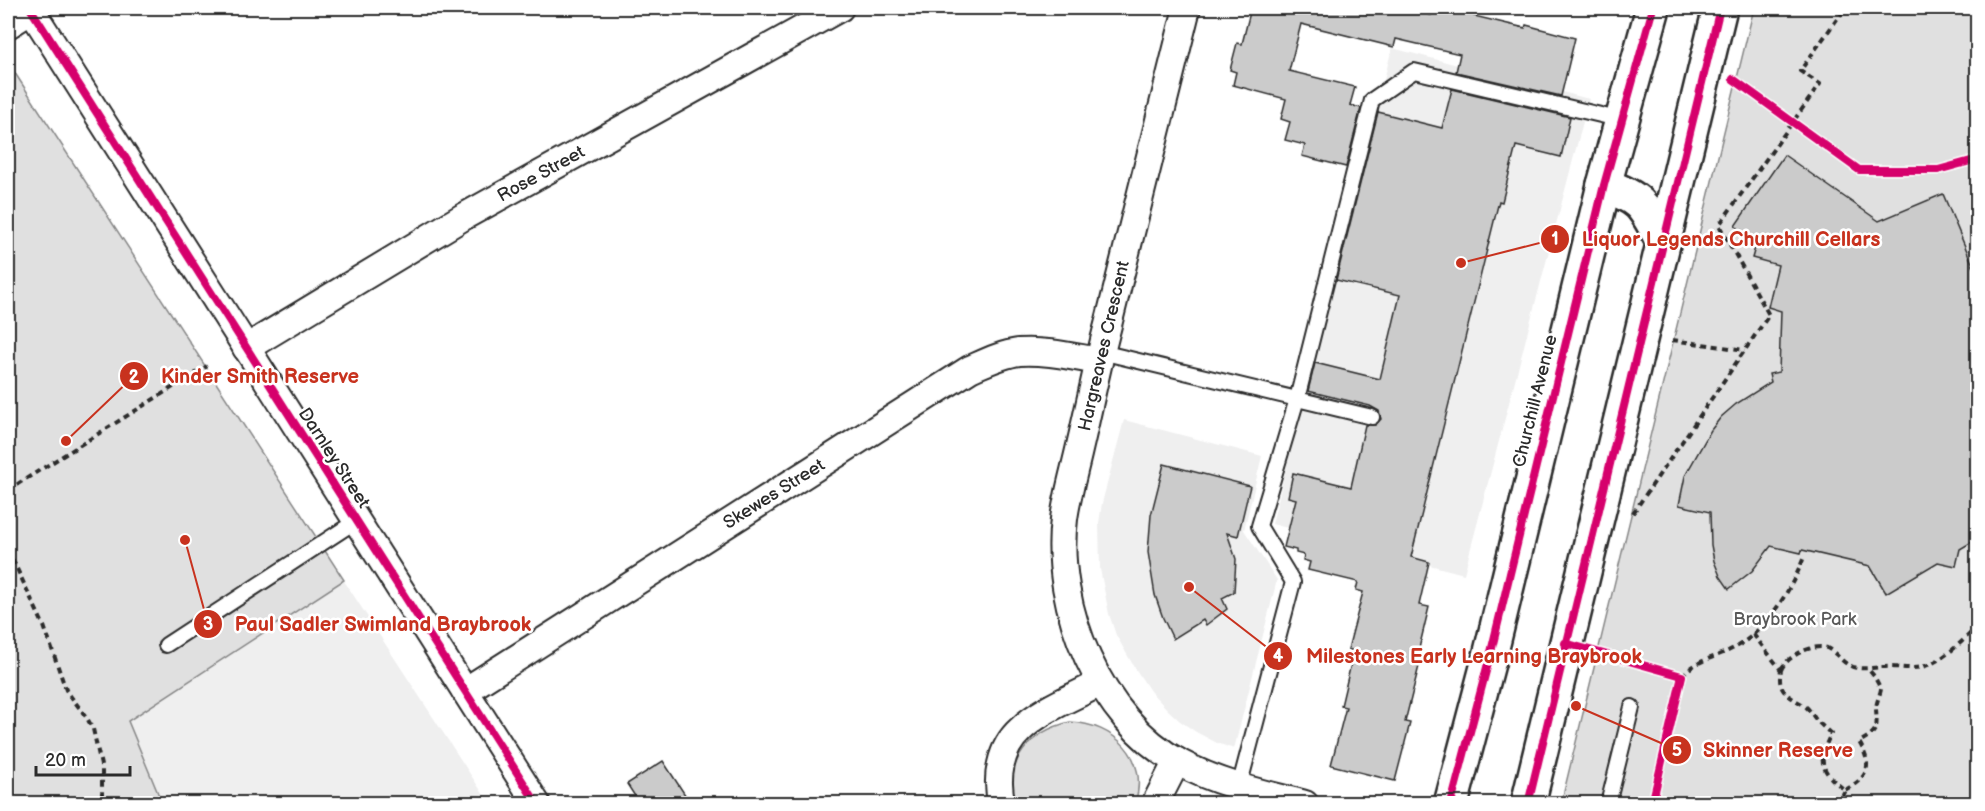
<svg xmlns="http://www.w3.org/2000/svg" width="1985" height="811" viewBox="0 0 1985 811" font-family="'Balsamiq Sans',sans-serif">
  <rect width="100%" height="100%" fill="#fff"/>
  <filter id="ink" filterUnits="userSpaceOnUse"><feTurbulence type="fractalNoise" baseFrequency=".0167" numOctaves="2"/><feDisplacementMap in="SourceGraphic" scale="12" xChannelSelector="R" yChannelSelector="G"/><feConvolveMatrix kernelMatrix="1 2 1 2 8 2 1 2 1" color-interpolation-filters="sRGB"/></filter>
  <g filter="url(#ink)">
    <g fill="#efefef">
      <polygon points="1392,48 1589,99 1464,574 1272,524"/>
      <polygon points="215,383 489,803 162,803 35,500"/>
      <polygon points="1124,420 1262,456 1244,530 1277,580 1234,749 1217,743 1196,732 1180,721 1168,710 1150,691 1133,665 1116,635 1109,614 1100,569 1099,523 1102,503"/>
    </g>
    <g fill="#e0e0e0" stroke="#868686" stroke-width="1.5">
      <polygon points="1754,8 1977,8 1977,803 1561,804"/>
      <polygon points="11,67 344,580 128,721 162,803 8,804 8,69"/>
      <path d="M1070,722C1114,724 1150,758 1135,803H1016C1002,762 1031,731 1070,722Z"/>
    </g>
    <g fill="#cbcbcb" stroke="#2b2b2b" stroke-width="1.5">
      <polygon points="1251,8 1402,8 1431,15 1432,8 1476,8 1474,16 1525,28 1526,25 1575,38 1561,96 1456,72 1460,54 1396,39 1394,47 1301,24 1289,71 1355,87 1350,105 1361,108 1346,167 1302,156 1305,145 1285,140 1290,122 1281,119 1286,99 1233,85 1236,72 1230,70 1237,43 1242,44"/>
      <polygon points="1452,89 1570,117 1561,157 1516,146 1502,202 1499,201 1411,557 1429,562 1419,605 1429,607 1415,665 1419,666 1405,722 1410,723 1395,781 1331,765 1346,707 1341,706 1354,651 1348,649 1363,592 1356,590 1358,582 1308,570 1310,562 1303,560 1304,555 1296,553 1296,550 1284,547 1296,499 1288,497 1293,473 1351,487 1365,425 1375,425 1381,419 1379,411 1370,406 1308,391 1315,363 1380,379 1400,295 1336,280 1378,112 1442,128"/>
      <polygon points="1784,155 1879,221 1943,194 1977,275 1977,539 1960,549 1956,566 1938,562 1886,593 1870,566 1802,550 1801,553 1771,546 1752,571 1729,589 1720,576 1714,561 1711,545 1710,512 1679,505 1685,476 1711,430 1721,417 1736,404 1771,382 1769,374 1779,372 1781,311 1768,307 1778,265 1752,258 1757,241 1735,226"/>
      <polygon points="1164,464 1250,486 1238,536 1227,533 1236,559 1234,592 1222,598 1227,609 1206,625 1203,620 1173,639 1163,618 1155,595 1148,552 1151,515"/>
      <polygon points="663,761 691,804 640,804 627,784"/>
    </g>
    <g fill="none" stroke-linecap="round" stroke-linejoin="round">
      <defs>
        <g id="lane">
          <polyline points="1101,352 1372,417"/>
          <polyline points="166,645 356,521"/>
          <polyline points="1239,787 1293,582 1259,526 1297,399 1372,100 1414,71 1622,120"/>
          <polyline points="1608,804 1632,707"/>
        </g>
        <g id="street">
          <polyline points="30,8 537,804"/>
          <path d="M1187,8C1160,113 1134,219 1108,325C1097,366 1089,408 1079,450C1074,472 1067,496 1064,519C1053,607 1100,720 1180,763C1219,784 1262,793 1305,804"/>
          <polyline points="8,25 35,8"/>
          <polyline points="246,348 463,217 840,8"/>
          <path d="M465,691L970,369C986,362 1002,354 1019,352C1045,350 1074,357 1099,361"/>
          <path d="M1002,804C995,779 1000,748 1020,730C1041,709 1074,697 1100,683"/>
          <polyline points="1155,804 1177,761"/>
        </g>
        <g id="secondary">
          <path d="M1604,185C1643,199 1644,206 1663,242"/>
          <polyline points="1451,804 1491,652 1604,185 1653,8"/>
          <polyline points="1528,804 1720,8"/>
        </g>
      </defs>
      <use href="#lane" stroke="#2b2b2b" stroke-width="18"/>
      <use href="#street" stroke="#2b2b2b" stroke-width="30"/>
      <use href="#secondary" stroke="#2b2b2b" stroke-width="38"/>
      <g stroke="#2b2b2b" stroke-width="4" stroke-dasharray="6 4.5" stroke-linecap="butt">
        <polyline points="8,71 12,58"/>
        <polyline points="1672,340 1745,350"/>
        <polyline points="8,490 207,366"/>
        <polyline points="1633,513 1769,315 1719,225 1820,84 1800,71 1845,8"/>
        <polyline points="8,550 44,626 66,690 87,718 93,729 102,770 102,804"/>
        <path d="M1753,634L1781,670C1776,693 1790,696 1805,706C1809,709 1811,713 1814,717C1818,723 1825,728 1831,734C1817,761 1820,771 1845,790L1838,804"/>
        <path d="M1781,670C1786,657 1812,643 1827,648C1837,653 1842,663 1853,667C1865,670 1874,667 1885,667C1898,666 1910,670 1922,667C1944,661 1962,641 1978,626"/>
        <path d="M1682,676C1695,660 1716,658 1734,648C1765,632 1792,589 1804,557"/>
        <path d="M1845,790C1869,777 1873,766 1859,742C1879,731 1877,729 1876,709C1876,703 1880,695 1881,689L1874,676L1868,669"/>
      </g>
      <use href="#lane" stroke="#fff" stroke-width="14"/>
      <use href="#street" stroke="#fff" stroke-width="26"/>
      <use href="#secondary" stroke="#fff" stroke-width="33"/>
      <defs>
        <g id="cycleway">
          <polyline points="30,8 537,804"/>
          <polyline points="1733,79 1859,170 1938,170 1978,159"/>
          <polyline points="1565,643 1682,676 1652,804"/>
          <polyline points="1451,804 1491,652 1604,185 1653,8"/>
          <polyline points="1528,804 1720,8"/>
        </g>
      </defs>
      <use href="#cycleway" stroke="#fff" stroke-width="11"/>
      <use href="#cycleway" stroke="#d6006c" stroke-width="8"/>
    </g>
  </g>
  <g text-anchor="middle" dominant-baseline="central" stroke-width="5" stroke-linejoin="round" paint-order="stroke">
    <g font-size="18" fill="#2b2b2b" stroke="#fff">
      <text transform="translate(541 174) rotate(-29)">Rose Street</text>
      <text transform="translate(1104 346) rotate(-77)">Hargreaves Crescent</text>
      <text transform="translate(1535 401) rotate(-76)">Churchill Avenue</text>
      <text transform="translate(334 458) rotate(57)">Darnley Street</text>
      <text transform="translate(774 494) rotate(-32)">Skewes Street</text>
    </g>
    <g font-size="18" fill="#585858" stroke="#fff">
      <text x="1795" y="619">Braybrook Park</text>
    </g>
  </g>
  <path fill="none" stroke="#c8321e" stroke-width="2" d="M1461 263L1555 239M66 441L134 376M185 540L208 624M1189 587L1278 656M1576 706L1677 750"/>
  <g fill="#c8321e" stroke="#fff" stroke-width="2">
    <circle cx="1461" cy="263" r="6"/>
    <circle cx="66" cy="441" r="6"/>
    <circle cx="185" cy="540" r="6"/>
    <circle cx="1189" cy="587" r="6"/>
    <circle cx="1576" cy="706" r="6"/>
    <circle cx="1555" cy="239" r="15"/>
    <circle cx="134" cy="376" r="15"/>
    <circle cx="208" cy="624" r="15"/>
    <circle cx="1278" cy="656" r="15"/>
    <circle cx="1677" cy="750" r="15"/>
  </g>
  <g font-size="18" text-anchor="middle" font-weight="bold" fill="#fff">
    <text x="1555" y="245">1</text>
    <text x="134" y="383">2</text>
    <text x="208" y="630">3</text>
    <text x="1278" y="662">4</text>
    <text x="1677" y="756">5</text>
  </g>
  <g font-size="20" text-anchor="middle" font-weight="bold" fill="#c8321e" stroke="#fff" stroke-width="5" stroke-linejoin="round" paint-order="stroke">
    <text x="1731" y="246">Liquor Legends Churchill Cellars</text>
    <text x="260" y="383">Kinder Smith Reserve</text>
    <text x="383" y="631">Paul Sadler Swimland Braybrook</text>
    <text x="1474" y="663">Milestones Early Learning Braybrook</text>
    <text x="1778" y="757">Skinner Reserve</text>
  </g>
  <rect width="1985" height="811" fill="none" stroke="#fff" stroke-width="30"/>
  <rect x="15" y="15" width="1955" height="781" fill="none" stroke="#2b2b2b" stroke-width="2" filter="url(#ink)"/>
  <path d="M36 766v9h94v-9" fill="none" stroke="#2b2b2b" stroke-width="3"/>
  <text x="45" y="766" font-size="18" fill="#2b2b2b" stroke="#ffffff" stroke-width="4.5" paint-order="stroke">20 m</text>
</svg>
